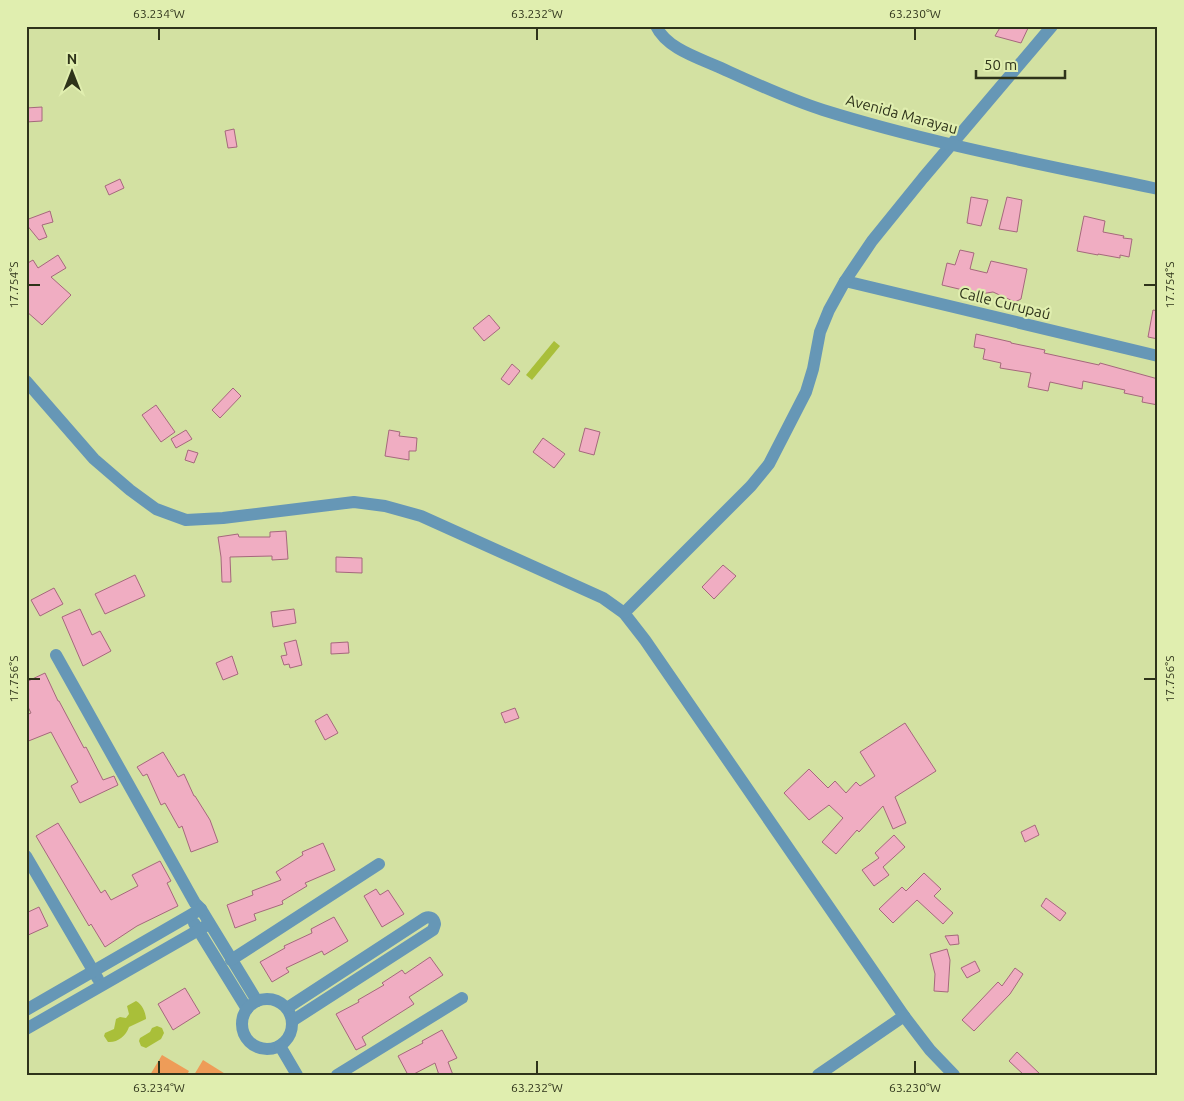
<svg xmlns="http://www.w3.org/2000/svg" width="1184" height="1101" viewBox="0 0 1184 1101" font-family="Ubuntu,sans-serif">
  <rect width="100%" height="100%" fill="#d3e1a2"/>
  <g fill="#ee9c58">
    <polygon points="162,1055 189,1071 187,1075 150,1075"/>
    <polygon points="203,1060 227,1075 194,1075"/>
  </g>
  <g fill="#a9bf39">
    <polygon points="554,341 560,346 532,380 526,375"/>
    <path d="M136,1001C142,1004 146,1013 146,1019L129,1027C126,1036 117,1043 108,1042L104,1036L105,1033L114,1029L116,1019L120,1017L126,1018L129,1014L127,1006Z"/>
    <polygon points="157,1026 162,1028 164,1033 161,1039 146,1048 141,1046 139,1041 140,1038 150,1032 152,1028"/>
  </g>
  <g fill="#f0adc2" stroke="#a5687c">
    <polygon points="1001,26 1029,26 1021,43 995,36"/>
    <polygon points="42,107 42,121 26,122 26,108"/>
    <polygon points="234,129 237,147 228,148 225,131"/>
    <polygon points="120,179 124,188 109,195 105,186"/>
    <polygon points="971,197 988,200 981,226 967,223"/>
    <polygon points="1007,197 1022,200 1017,232 999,229"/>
    <polygon points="50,211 53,222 42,225 47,237 39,240 26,224 26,220"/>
    <polygon points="1084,216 1105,221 1103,232 1124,236 1123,238 1132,239 1129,257 1120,255 1120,258 1098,254 1098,255 1077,251"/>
    <polygon points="960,250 974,253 970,269 987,273 991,261 1027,269 1021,299 1015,302 993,292 980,294 942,285 947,263 955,265"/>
    <polygon points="58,255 66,268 51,277 71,295 42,325 26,311 26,264 33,260 38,268"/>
    <polygon points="1153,310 1158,311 1158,339 1148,337"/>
    <polygon points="489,315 500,328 484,341 473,328"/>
    <polygon points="976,334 1011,342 1011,343 1045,350 1044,353 1099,365 1100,363 1158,379 1158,405 1142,402 1143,397 1124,393 1125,390 1083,381 1082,389 1050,382 1048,391 1028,387 1031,373 1000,368 1001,363 983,359 985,349 974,347"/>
    <polygon points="512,364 520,371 509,385 501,379"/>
    <polygon points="233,388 241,396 220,418 212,410"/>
    <polygon points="156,405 175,432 161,442 142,415"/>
    <polygon points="585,428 600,432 594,455 579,451"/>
    <polygon points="186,430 192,439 176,448 171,439"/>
    <polygon points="389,430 400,432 399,436 417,438 416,451 409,451 409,460 385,456"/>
    <polygon points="543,438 565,454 554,468 533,452"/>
    <polygon points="188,450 198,453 194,463 185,460"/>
    <polygon points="286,531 288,559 272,560 272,556 230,557 231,582 222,582 221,557 218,537 238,534 239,537 270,537 270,532"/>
    <polygon points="336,557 362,558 362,573 336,572"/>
    <polygon points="723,565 736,576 714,599 702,587"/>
    <polygon points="135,575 145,596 105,614 95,594"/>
    <polygon points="54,588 63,604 40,616 31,600"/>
    <polygon points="80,609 92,635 100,631 111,651 83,666 62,617"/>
    <polygon points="294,609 296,623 273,627 271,612"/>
    <polygon points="296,640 302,665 290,668 289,664 284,665 281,656 287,655 284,643"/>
    <polygon points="348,642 349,653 331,654 331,643"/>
    <polygon points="232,656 238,674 223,680 216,663"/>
    <polygon points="45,673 58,701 59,701 84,748 86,747 103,780 114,776 118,785 80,803 71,786 78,782 51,732 26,742 26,715 31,713 26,703 26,682"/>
    <polygon points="515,708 519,718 505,723 501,713"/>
    <polygon points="327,714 338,733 325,740 315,721"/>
    <polygon points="905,723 936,771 895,797 906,823 893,829 883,806 859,832 857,830 836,854 822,842 843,818 829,805 809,820 784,793 809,769 828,788 835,781 846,793 856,782 860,786 875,776 860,752"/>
    <polygon points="163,752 178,777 184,774 194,796 195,796 210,820 218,842 191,852 182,826 179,828 165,803 161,805 147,774 143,776 137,767"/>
    <polygon points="58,823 101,893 105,890 111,900 138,886 132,875 160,861 171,881 167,883 178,906 137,926 105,947 91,924 89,926 36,836"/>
    <polygon points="1035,825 1039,835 1025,842 1021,832"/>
    <polygon points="894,835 905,847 883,867 889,875 874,886 862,870 879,858 875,853"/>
    <polygon points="323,843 335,870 305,883 307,886 282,901 283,904 254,914 256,920 235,928 227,905 253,895 252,891 281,880 276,872 303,855 302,852"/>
    <polygon points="924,873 941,889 934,896 953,913 943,924 917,900 893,923 879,909 902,887 906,891"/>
    <polygon points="376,889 380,895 388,890 404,914 382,927 364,896"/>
    <polygon points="1046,898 1066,913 1060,921 1041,906"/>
    <polygon points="39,907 48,926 26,936 26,913"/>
    <polygon points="334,917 348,941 324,955 322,951 286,968 289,972 272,982 260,962 285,948 284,946 312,933 311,929"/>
    <polygon points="958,935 959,944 950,945 945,936"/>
    <polygon points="947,949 950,960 948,992 934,991 935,974 930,954"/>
    <polygon points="430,957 443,975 409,997 414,1004 362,1037 366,1045 356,1050 336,1014 359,1002 358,1000 384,985 382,983 402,970 405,974"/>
    <polygon points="975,961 980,971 967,978 961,968"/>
    <polygon points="1015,968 1023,974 1010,994 974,1031 962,1020 998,982 1002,986"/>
    <polygon points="185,988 200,1013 173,1030 158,1004"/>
    <polygon points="442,1030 457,1058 448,1062 453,1075 439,1075 435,1063 412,1075 408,1075 398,1056 423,1043 422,1041"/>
    <polygon points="1017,1052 1041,1075 1024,1075 1009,1061"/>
  </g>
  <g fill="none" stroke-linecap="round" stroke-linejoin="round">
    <g stroke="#6697b6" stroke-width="12">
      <polyline points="845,281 1158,356"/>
      <polyline points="26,381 94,459 130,490 156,509 186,520 223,518 354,502 385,506 421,516 603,598 624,613 645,640 904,1016 930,1050 954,1075"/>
      <polyline points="624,613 751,486 769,464 806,392 813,369 820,332 829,310 845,281 872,241 923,178 1052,26"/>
      <polyline points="56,655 195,903 201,909 257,1001"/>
      <polyline points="26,856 98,979"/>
      <polyline points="194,923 247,1009"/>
      <polyline points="231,960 379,864"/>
      <circle cx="267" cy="1024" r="25"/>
      <path d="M287,1008L425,918C430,916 434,918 435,924L433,930L292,1021"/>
      <polyline points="26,1010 201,909"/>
      <polyline points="26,1029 209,924"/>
      <polyline points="280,1046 297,1075"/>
      <polyline points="337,1075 462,998"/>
      <polyline points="818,1075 904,1016"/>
    </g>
    <path stroke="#6697b6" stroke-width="12" d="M656,26C667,49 699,58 721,68C754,83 788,99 823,110C932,144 1046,165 1158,189"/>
  </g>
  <path fill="none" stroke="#2e331a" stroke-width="2" d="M159,28V40M537,28V40M915,28V40M28,285H40M1144,285H1156M28,679H40M1144,679H1156M159,1061V1074M537,1061V1074M915,1061V1074"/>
  <g text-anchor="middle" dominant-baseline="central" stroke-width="4.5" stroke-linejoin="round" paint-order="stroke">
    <g font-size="15" fill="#2e331a" stroke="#e0eeaf">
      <text transform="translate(902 114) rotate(15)">Avenida Marayau</text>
      <text transform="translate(1005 303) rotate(14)">Calle Curupaú</text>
    </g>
  </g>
  <rect width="1184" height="1101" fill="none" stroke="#e0eeaf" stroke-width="55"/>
  <g transform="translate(72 72)" stroke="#e0eeaf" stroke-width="4" paint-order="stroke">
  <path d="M0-4L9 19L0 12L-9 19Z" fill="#2e331a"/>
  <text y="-8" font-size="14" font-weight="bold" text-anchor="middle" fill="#2e331a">N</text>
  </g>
  <path d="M976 70v8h89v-8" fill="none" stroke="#2e331a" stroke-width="2.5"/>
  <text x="984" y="70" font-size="15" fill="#2e331a" stroke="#e0eeaf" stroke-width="4" paint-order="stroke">50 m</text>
  <rect x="28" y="28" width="1128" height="1046" fill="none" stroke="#2e331a" stroke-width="2"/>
  <g font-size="12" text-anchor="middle" fill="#2e331a">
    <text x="159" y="18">63.234°W</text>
    <text x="537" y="18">63.232°W</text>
    <text x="915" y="18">63.230°W</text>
    <text transform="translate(14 285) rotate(-90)" y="4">17.754°S</text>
    <text transform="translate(1170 285) rotate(-90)" y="4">17.754°S</text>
    <text transform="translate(14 679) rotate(-90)" y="4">17.756°S</text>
    <text transform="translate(1170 679) rotate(-90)" y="4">17.756°S</text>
    <text x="159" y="1092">63.234°W</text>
    <text x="537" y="1092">63.232°W</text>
    <text x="915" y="1092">63.230°W</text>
  </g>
</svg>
